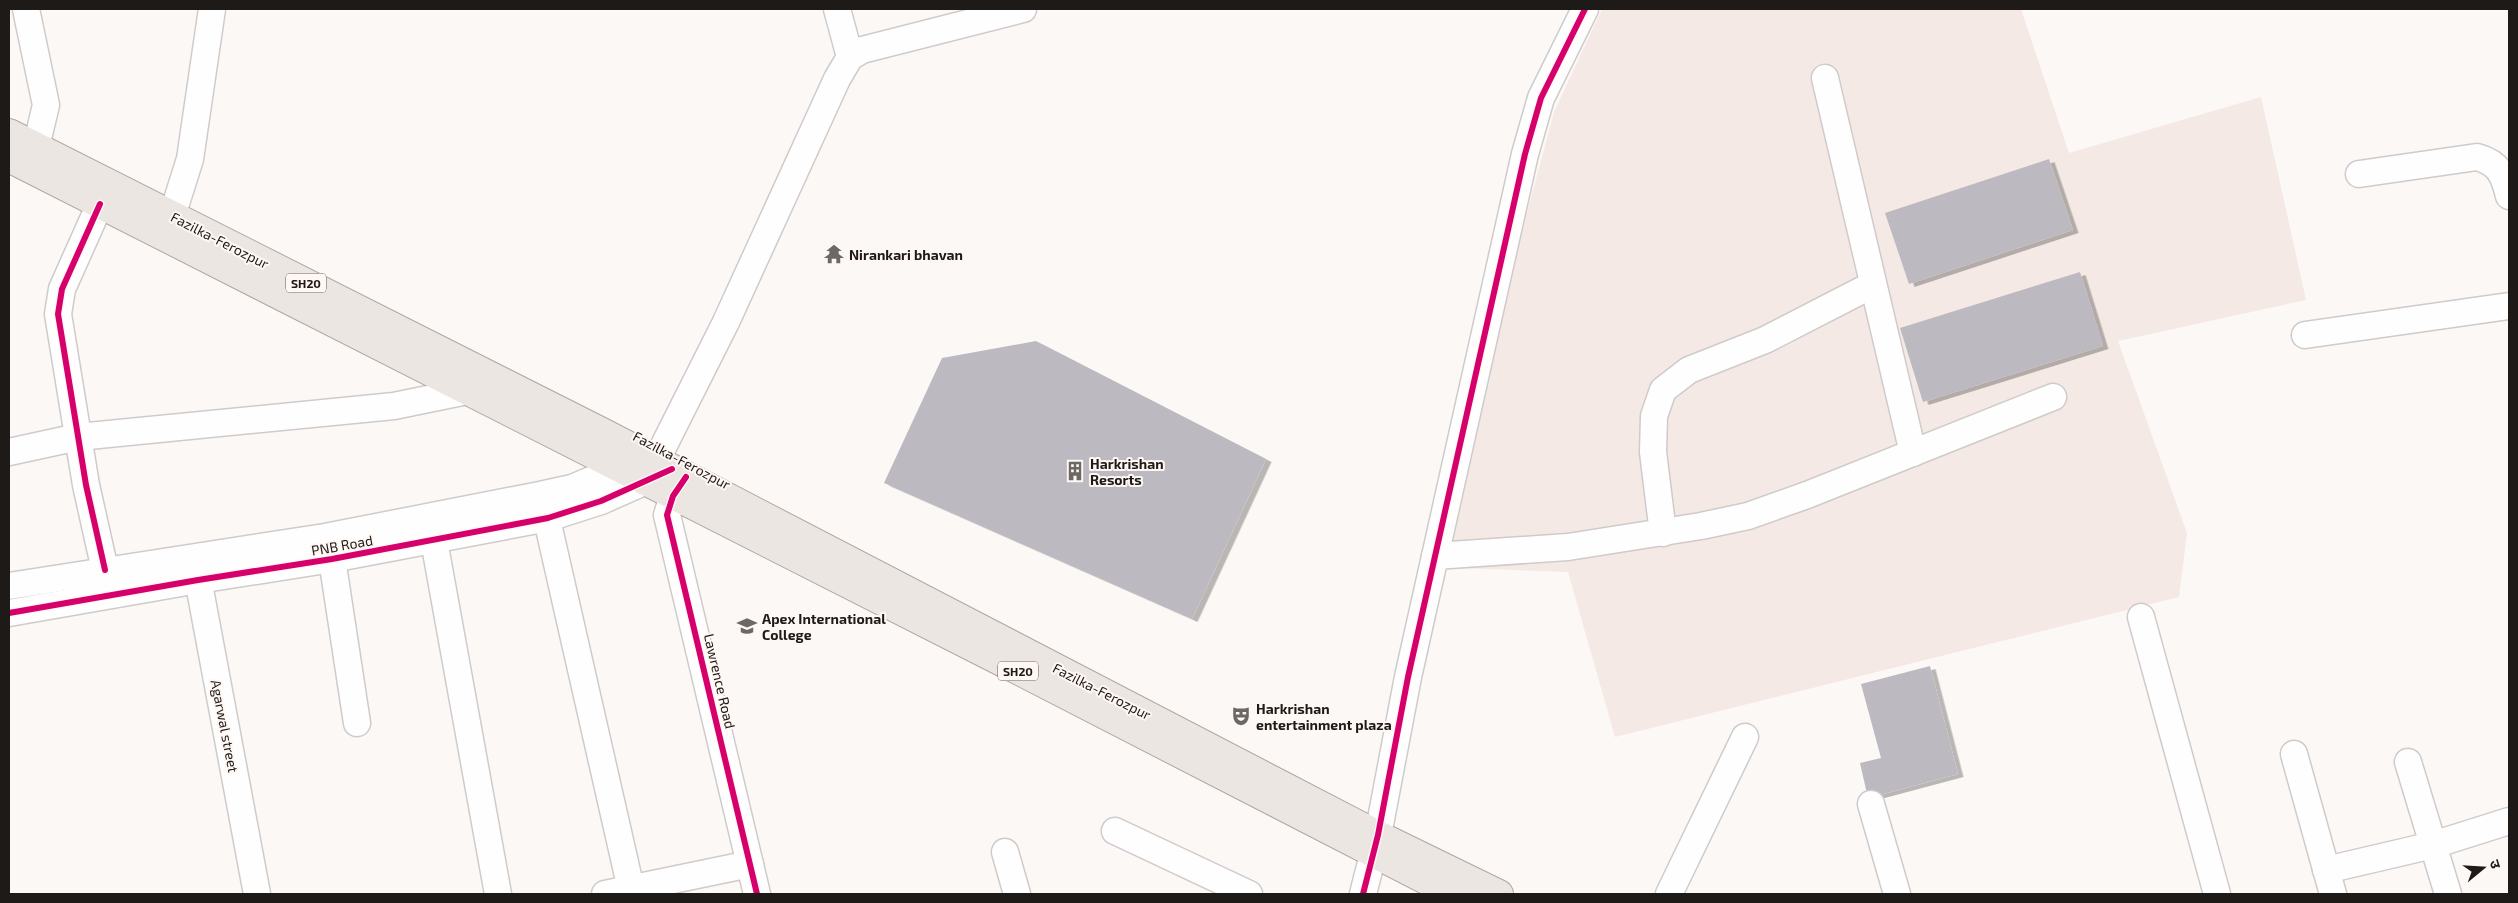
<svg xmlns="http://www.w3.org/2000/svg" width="2518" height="903" viewBox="0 0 2518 903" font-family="'Exo 2','Noto Sans Devanagari',sans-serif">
  <defs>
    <filter id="shadow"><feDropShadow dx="5.5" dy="3" stdDeviation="0" flood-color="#0004"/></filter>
  </defs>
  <rect width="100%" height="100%" fill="#fcf8f6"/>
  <polygon fill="#f4e9e5" points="1602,9 2021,9 2069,153 2261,97 2306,300 2118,341 2187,533 2179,597 1615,737 1568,572 1432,567 1554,112"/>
  <g fill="#bdb9c0" filter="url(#shadow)">
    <polygon points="2049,159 2073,230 1909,284 1885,213"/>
    <polygon points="2080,272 2103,346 1923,402 1900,328"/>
    <polygon points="1036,341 1266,459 1192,619 884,483 942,358"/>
    <polygon points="1930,666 1958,774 1868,798 1860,763 1881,758 1861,684"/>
  </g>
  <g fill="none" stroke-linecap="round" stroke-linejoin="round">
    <defs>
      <g id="minor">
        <polyline points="26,9 46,105 36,147"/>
        <polyline points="837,9 850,57"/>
        <polyline points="1825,78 1913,453"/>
        <path d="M2359,174L2477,157C2499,163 2504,175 2509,196"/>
        <polyline points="100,204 62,289 58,314 86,485 105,570"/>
        <polyline points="172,216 190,159 212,9"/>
        <polyline points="2305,335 2509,306"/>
        <polyline points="9,452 78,437 394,406 467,391"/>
        <polyline points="656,461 726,322 837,79 850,57 862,50 1023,9"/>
        <polyline points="685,477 673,496 667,515 757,894"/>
        <polyline points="543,502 631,889"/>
        <polyline points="431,524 498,894"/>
        <polyline points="1663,533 1653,452 1654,416 1663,390 1689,370 1765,340 1872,285"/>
        <polyline points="326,542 332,559 357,723"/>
        <polyline points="1435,556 1568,547 1701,526 1748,516 1807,495 2053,397"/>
        <polyline points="195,563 257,894"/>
        <polyline points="9,586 325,537 540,495 572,488 636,461"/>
        <polyline points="9,613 198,580 332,559 548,518 601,501 662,474"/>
        <polyline points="2141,617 2217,894"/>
        <polyline points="2294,754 2333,894"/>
        <polyline points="2408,762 2448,894"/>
        <polyline points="1871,804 1897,894"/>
        <polyline points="1115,831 1249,894"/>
        <polyline points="1005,852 1017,894"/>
        <polyline points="2326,870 2433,845 2509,821"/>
        <polyline points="605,894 750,864"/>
        <polyline points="1363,894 1378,835 1408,677 1525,154 1541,98 1585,9"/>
        <polyline points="1669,894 1745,737"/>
      </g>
      <g id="major">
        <polyline points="9,133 604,433 1378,835 1499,894"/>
        <polyline points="9,158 1004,663 1453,894"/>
      </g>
    </defs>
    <use href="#minor" stroke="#cfcbca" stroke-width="29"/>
    <use href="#major" stroke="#b1a69f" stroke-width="30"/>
    <use href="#minor" stroke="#fffefe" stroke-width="26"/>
    <use href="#major" stroke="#ece6e2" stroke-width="28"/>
    <defs>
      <g id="cycleway">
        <polyline points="100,204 62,289 58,314 86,485 105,570"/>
        <polyline points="686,477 673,496 667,515 757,894"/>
        <polyline points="9,613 198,580 332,559 548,518 601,501 672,469"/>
        <polyline points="1363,894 1378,835 1408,677 1525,154 1541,98 1585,9"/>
      </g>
    </defs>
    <use href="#cycleway" stroke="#fff7f3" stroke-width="9"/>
    <use href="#cycleway" stroke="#d6006c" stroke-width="6"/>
  </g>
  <defs>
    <symbol id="temple-bare" viewBox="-9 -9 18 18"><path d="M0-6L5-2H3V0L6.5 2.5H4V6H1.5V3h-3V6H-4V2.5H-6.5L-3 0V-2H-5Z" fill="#6c6866" stroke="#fff7f3" stroke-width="2.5" paint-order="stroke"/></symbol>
    <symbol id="building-bare" viewBox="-9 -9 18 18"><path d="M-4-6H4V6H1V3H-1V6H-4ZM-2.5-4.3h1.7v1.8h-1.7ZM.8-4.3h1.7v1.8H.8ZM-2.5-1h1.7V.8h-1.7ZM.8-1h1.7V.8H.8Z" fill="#6c6866" stroke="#fff7f3" stroke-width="2.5" paint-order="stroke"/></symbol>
    <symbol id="university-bare" viewBox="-9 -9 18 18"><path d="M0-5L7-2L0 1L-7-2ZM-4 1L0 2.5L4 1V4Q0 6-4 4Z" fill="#6c6866" stroke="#fff7f3" stroke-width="2.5" paint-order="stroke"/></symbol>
    <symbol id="theatre-bare" viewBox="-9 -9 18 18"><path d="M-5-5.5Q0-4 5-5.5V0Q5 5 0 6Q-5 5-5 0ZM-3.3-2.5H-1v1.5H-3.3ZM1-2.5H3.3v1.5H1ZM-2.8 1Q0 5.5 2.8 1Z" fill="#6c6866" stroke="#fff7f3" stroke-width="2.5" paint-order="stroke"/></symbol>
  </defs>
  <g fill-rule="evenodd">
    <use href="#temple-bare" x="820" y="240" width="28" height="28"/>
    <use href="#building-bare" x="1061" y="457" width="28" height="28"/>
    <use href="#university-bare" x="733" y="612" width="28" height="28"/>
    <use href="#theatre-bare" x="1227" y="702" width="28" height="28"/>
  </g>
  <g text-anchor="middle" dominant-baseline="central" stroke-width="4" stroke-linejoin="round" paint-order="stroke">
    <g fill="#fff7f3" stroke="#625c5a" stroke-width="1">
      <rect x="286" y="273.5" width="40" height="19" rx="4"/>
      <rect x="998" y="661.5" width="40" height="19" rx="4"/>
    </g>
    <g font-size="12" font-weight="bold" fill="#1e1a18">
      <text x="306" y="283">SH20</text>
      <text x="1018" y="671">SH20</text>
    </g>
    <g font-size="14" fill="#1e1a18" stroke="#fff7f3">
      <text transform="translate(220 240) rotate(27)">Fazilka-Ferozpur</text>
      <text transform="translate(682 460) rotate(28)">Fazilka-Ferozpur</text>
      <text transform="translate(342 545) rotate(-10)">PNB Road</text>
      <text transform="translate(720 681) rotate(77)">Lawrence Road</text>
      <text transform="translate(1102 691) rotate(27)">Fazilka-Ferozpur</text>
      <text transform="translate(225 726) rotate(79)">Agarwal street</text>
    </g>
    <g font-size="14" font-weight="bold" fill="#1e1a18" stroke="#fff7f3" text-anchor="start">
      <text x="849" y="254">Nirankari bhavan</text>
      <text x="1090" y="463">Harkrishan<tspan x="1090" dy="16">Resorts</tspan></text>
      <text x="762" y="618">Apex International<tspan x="762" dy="16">College</tspan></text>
      <text x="1256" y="708">Harkrishan<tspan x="1256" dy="16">entertainment plaza</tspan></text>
    </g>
  </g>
  <rect width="2518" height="903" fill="none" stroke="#1e1a18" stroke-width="20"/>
  <g transform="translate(2483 868) rotate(72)" stroke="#fff7f3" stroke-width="4" paint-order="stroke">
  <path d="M0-4L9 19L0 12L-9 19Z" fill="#1e1a18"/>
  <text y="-8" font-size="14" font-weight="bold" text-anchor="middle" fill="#1e1a18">उ</text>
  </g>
</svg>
